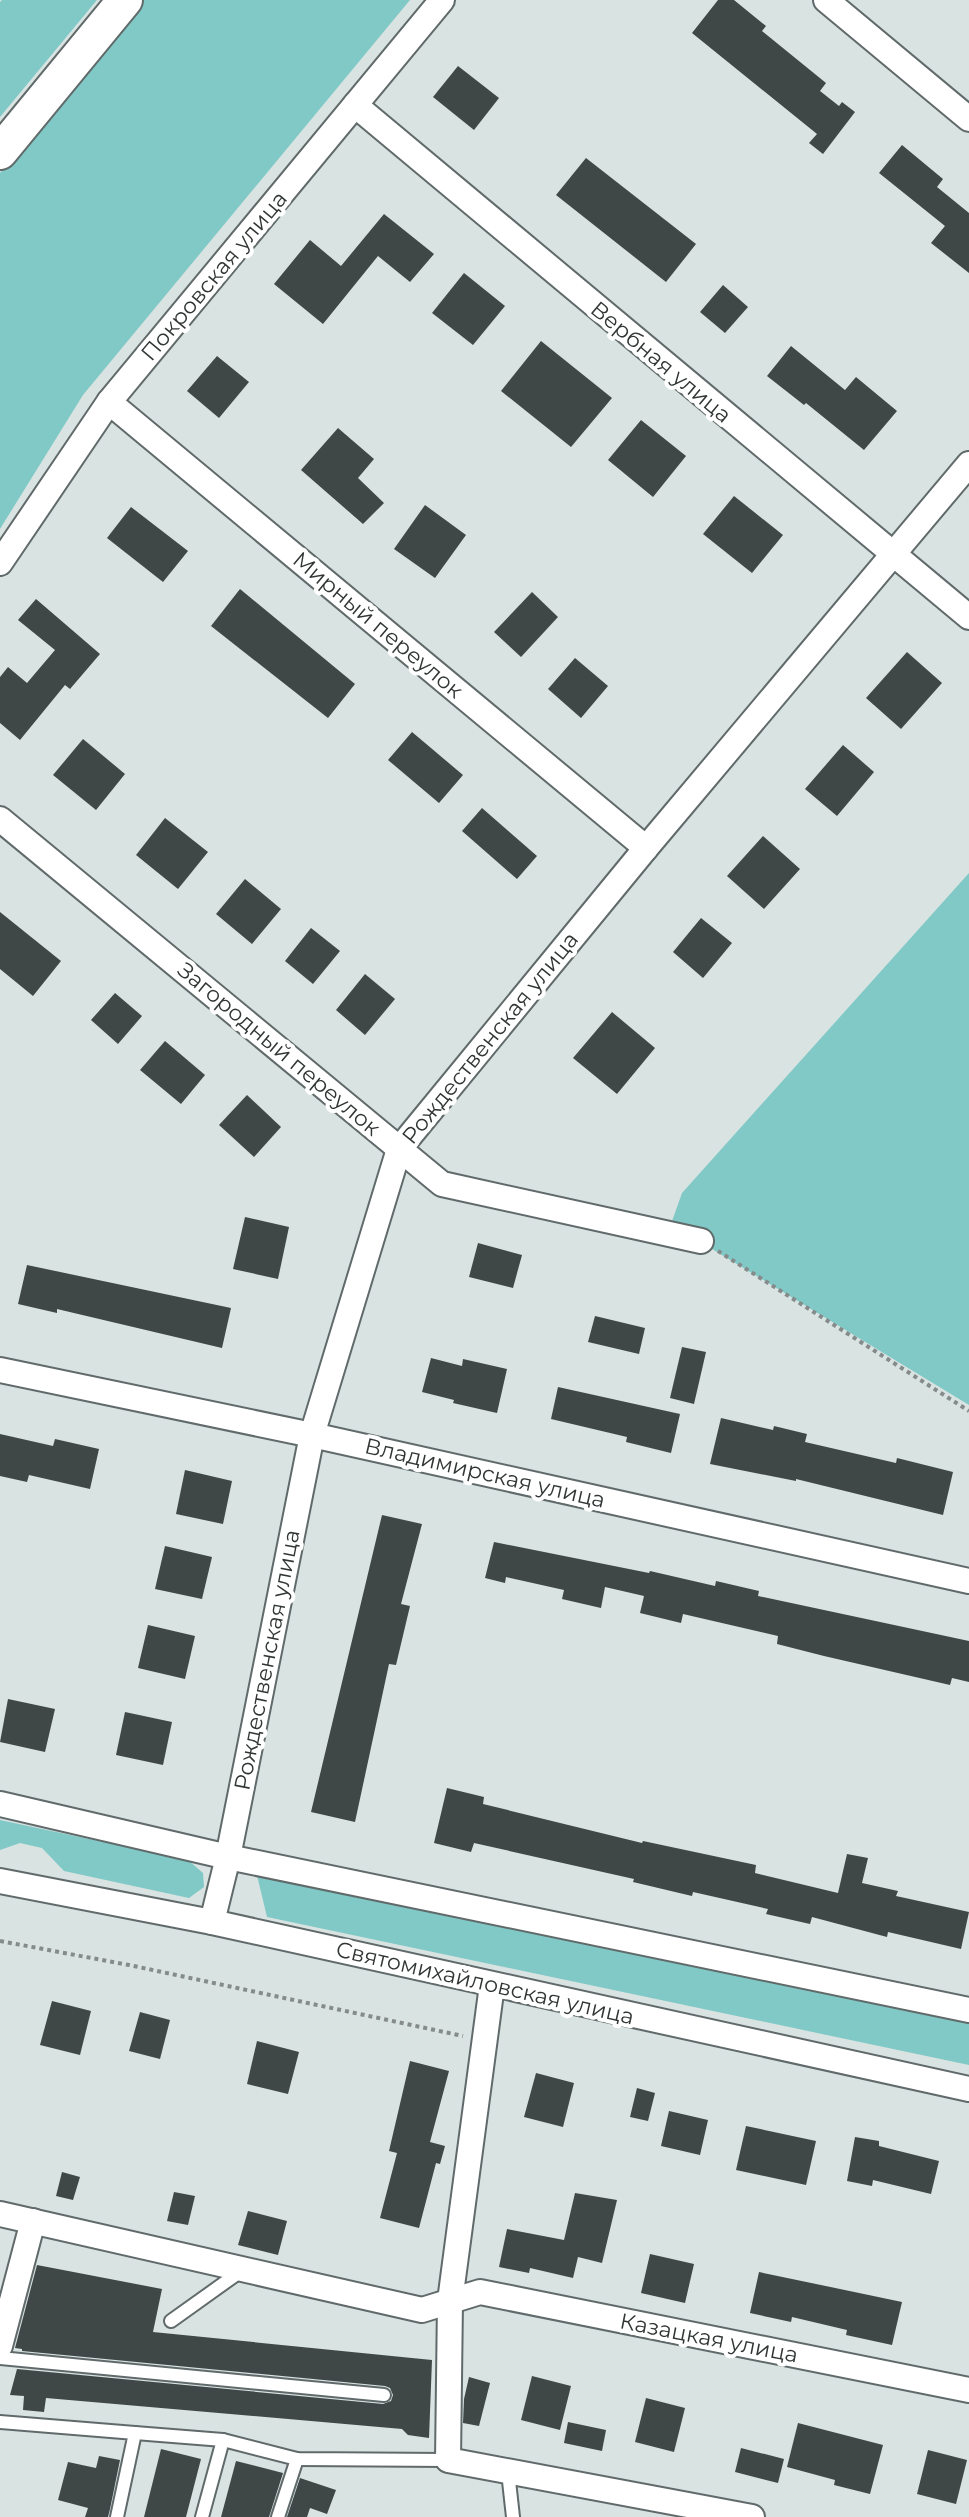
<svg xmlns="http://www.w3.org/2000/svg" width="969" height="2517" viewBox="0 0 969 2517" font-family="Montserrat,sans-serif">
  <rect width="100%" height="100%" fill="#d9e3e2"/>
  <g fill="#81c9c6">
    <polygon points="2,0 97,0 0,117 0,2"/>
    <polygon points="143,0 410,0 83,395 0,529 0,173"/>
    <polygon points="969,873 969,1405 671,1224 682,1193"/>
    <polygon points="0,1820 188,1860 203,1873 204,1887 189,1898 64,1871 42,1848 20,1843 0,1850"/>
    <polygon points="255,1867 469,1917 969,2024 969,2065 267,1917"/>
  </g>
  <g fill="#3f4847">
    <polygon points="718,0 734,0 766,26 762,31 826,83 820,91 839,106 842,102 855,112 823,154 809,143 817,134 692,33"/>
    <polygon points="458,66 499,98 474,130 433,97"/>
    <polygon points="902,145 943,179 937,187 969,213 969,273 931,243 945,226 879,173"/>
    <polygon points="586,158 696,244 666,282 556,195"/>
    <polygon points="384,214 434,254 410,282 378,256 323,324 274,284 310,240 341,266"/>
    <polygon points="464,273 505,306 473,345 432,313"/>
    <polygon points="723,285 748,307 725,333 700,312"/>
    <polygon points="541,341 612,398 571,447 501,391"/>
    <polygon points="791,346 845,390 856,377 897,411 864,450 806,403 804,405 767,376"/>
    <polygon points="217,356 249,382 219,418 187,391"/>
    <polygon points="641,420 686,456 653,497 608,460"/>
    <polygon points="338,428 374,459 358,478 384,503 363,524 301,470"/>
    <polygon points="734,496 783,535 752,573 703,534"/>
    <polygon points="425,505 466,535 435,578 394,549"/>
    <polygon points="131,507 188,551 163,582 107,538"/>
    <polygon points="240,589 355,684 328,718 211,626"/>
    <polygon points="532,592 558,617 521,657 494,632"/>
    <polygon points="36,599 100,654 70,689 65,685 20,740 0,723 0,677 8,667 27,683 55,650 18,620"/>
    <polygon points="907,652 942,683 901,729 866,698"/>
    <polygon points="575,658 608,686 581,718 548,689"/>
    <polygon points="412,732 463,775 439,803 388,760"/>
    <polygon points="83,739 125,774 96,810 53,775"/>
    <polygon points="843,745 874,772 837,816 805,789"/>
    <polygon points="482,808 537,856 517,879 462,831"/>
    <polygon points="165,818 208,852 178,889 136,855"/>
    <polygon points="763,836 800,869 764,909 727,876"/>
    <polygon points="245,879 281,909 252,944 216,914"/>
    <polygon points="0,912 61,961 33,996 0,969"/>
    <polygon points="701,918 732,943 703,978 673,952"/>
    <polygon points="311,928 340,951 313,984 285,961"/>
    <polygon points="365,974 395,999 365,1035 336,1010"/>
    <polygon points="115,993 142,1016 118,1044 91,1020"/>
    <polygon points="612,1012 655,1048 617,1094 573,1058"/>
    <polygon points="165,1041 205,1075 181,1104 140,1070"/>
    <polygon points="247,1095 281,1127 254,1157 219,1125"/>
    <polygon points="245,1217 289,1227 278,1279 233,1269"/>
    <polygon points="478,1243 522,1255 513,1288 469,1277"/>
    <polygon points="27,1265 231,1308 222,1348 57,1309 57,1313 18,1304"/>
    <polygon points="595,1316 645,1328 639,1354 588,1342"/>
    <polygon points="682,1347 706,1352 694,1404 670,1398"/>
    <polygon points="431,1358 462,1366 463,1359 507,1369 497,1413 453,1403 454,1400 422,1392"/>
    <polygon points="558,1387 680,1414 671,1453 626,1442 627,1437 551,1419"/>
    <polygon points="721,1418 773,1430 774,1426 807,1434 805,1442 896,1463 897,1458 953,1472 943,1515 796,1479 796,1481 710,1464"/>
    <polygon points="0,1434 53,1446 55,1439 99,1449 90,1489 29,1475 27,1482 0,1476"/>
    <polygon points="185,1470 232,1481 223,1524 176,1514"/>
    <polygon points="382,1515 422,1524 401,1604 410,1606 396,1665 389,1664 355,1822 311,1812"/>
    <polygon points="494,1542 649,1573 650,1571 715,1586 716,1581 759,1591 758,1596 969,1641 969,1682 952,1678 950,1685 824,1656 777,1644 778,1636 683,1614 681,1623 640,1613 644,1596 605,1587 601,1608 562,1599 564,1590 506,1577 505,1583 485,1578"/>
    <polygon points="165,1546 212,1557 202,1599 155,1589"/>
    <polygon points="148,1625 195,1636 185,1679 138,1668"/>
    <polygon points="8,1699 55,1709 45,1752 0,1742"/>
    <polygon points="125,1712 172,1722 163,1765 116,1755"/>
    <polygon points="447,1788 484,1797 483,1804 642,1843 643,1841 756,1865 755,1873 838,1893 847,1854 868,1858 862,1883 898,1891 896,1896 969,1912 961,1949 888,1932 887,1937 812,1917 810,1924 766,1914 768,1909 693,1892 692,1896 633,1882 634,1879 474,1843 471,1852 434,1843"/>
    <polygon points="52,2001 91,2011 80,2055 40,2045"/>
    <polygon points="140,2012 170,2020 160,2059 129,2051"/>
    <polygon points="257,2041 299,2052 288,2094 247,2084"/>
    <polygon points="410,2061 449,2071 430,2142 445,2146 440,2164 436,2163 419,2228 380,2218 397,2153 389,2151"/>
    <polygon points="536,2073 574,2083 563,2127 524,2117"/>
    <polygon points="637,2088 655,2093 648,2121 630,2117"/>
    <polygon points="669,2111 708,2120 700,2155 661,2146"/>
    <polygon points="746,2126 816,2141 806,2185 736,2170"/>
    <polygon points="855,2137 879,2141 879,2146 939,2161 931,2194 873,2180 872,2186 847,2181"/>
    <polygon points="62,2172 80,2177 73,2200 56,2196"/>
    <polygon points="174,2192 195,2196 188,2225 167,2221"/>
    <polygon points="575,2193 617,2200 602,2263 578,2257 573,2278 530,2268 529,2273 499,2267 507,2229 564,2240"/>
    <polygon points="248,2211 287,2221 278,2255 238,2245"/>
    <polygon points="650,2254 694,2264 685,2303 641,2293"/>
    <polygon points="37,2265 162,2289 153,2332 432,2360 429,2438 408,2435 402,2429 46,2398 44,2412 23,2410 24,2396 10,2395 17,2369 383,2404 391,2401 393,2395 390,2388 385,2386 22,2351 22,2349 15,2348"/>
    <polygon points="759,2272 902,2302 892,2345 846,2335 847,2330 792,2317 791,2322 750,2313"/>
    <polygon points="532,2376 571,2386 560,2430 521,2420"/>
    <polygon points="469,2377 490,2383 479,2426 463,2423 464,2399"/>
    <polygon points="646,2398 685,2408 674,2452 635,2442"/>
    <polygon points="568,2422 606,2430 602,2451 564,2443"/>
    <polygon points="798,2423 883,2445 870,2494 834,2485 835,2480 787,2467"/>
    <polygon points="741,2448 784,2459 778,2483 735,2472"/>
    <polygon points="161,2449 201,2459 186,2517 144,2517"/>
    <polygon points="928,2450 967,2460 956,2504 917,2494"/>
    <polygon points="99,2456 120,2460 110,2509 108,2517 85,2517 88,2508 58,2500 68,2462 96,2468"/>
    <polygon points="236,2461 283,2473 269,2517 221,2517"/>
    <polygon points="300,2478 336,2490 327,2514 310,2508 307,2517 287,2517"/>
  </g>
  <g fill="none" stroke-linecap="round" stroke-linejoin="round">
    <defs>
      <g id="service">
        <polyline points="171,2321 241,2271"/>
        <polyline points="0,2358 384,2395"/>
        <polyline points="0,2422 135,2433 117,2517"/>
        <polyline points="135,2433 223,2440 297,2459 448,2460"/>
        <polyline points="508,2472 513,2517"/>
        <polyline points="202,2517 223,2440"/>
        <polyline points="278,2517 297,2459"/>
      </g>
      <g id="minor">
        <polyline points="826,0 969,119"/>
        <polyline points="355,105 969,617"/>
        <polyline points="109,402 646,848"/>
        <polyline points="0,563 109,402 442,0"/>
        <polyline points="0,819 442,1184 701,1241"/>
        <polyline points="0,1370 312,1435 969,1581"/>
        <polyline points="0,1804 228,1857 969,2010"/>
        <polyline points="0,1881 212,1922 969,2089"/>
        <polyline points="212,1922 228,1857 312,1435 399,1149 646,848 969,464"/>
        <polyline points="492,1985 450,2301 448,2460 752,2517"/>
        <polyline points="0,2214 422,2310 480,2292 969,2390"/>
        <polyline points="0,2346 33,2221"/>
      </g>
      <polyline id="secondary" points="0,152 125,0"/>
    </defs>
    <use href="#service" stroke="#616a6a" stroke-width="16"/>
    <use href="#minor" stroke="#616a6a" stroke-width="28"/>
    <use href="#secondary" stroke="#616a6a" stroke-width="38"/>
    <g stroke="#848b8a" stroke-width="4" stroke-dasharray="4 4" stroke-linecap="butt">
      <polyline points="718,1251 969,1411"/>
      <polyline points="0,1941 129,1965 463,2036"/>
    </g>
    <use href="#service" stroke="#fff" stroke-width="12"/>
    <use href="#minor" stroke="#fff" stroke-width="24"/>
    <use href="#secondary" stroke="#fff" stroke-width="34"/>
  </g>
  <g text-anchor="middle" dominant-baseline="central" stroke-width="8" stroke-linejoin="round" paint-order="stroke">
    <g font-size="22" fill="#313535" stroke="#fff">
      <text transform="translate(214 276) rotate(-50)">Покровская улица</text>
      <text transform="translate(661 362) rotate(40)">Вербная улица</text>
      <text transform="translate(378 625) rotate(40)">Мирный переулок</text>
      <text transform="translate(490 1038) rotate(-51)">Рождественская улица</text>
      <text transform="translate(279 1049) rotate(40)">Загородный переулок</text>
      <text transform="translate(485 1473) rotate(13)">Владимирская улица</text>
      <text transform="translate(267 1660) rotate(-79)">Рождественская улица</text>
      <text transform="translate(485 1983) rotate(13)">Святомихайловская улица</text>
      <text transform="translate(709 2338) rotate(11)">Казацкая улица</text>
    </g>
  </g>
</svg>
